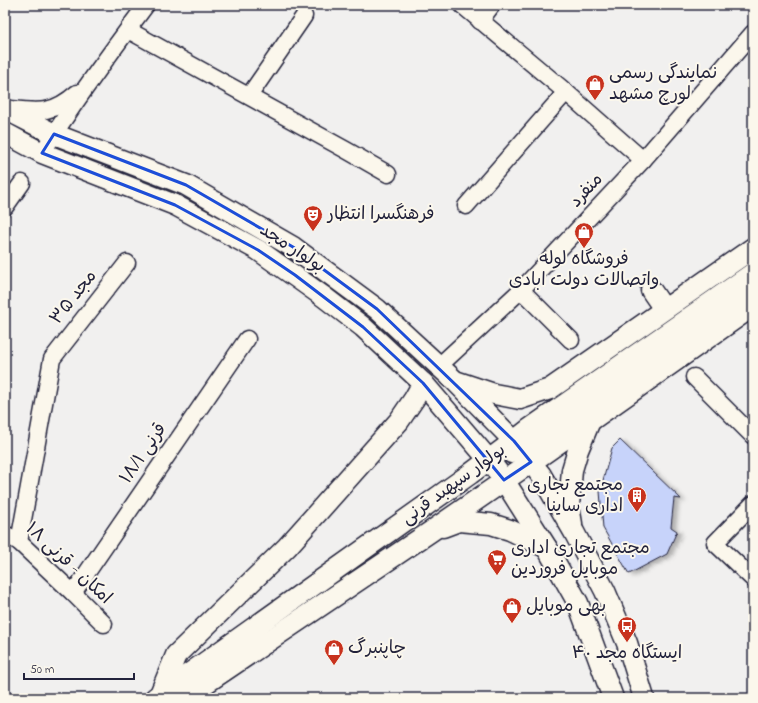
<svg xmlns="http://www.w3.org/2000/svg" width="758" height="703" viewBox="0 0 758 703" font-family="'Indie Flower','Playpen Sans Arabic',sans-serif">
  <defs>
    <filter id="shadow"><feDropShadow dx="4.5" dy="2.5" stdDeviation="2" flood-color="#0004"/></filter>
  </defs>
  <rect width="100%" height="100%" fill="#f1f0ef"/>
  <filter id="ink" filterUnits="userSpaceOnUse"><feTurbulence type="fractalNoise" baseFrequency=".025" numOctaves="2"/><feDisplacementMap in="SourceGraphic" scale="8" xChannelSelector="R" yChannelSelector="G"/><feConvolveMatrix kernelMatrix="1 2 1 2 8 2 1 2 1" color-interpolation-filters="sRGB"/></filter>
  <g filter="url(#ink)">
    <polygon fill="#c7d3fa" stroke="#22223b" filter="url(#shadow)" points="620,440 681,499 674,498 671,527 677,531 667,554 629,574 603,528 600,491 612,448"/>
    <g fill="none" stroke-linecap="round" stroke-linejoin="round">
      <defs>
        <g id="minor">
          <polyline points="462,5 566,92 643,160"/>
          <polyline points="480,21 492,5"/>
          <polyline points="128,30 346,150 388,174"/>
          <polyline points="249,96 304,16"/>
          <path d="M10,109C40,112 53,114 77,93"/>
          <path d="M42,153C74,102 110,53 146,5"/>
          <polyline points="466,206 566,92"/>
          <polyline points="5,207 22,183"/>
          <polyline points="521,290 571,340"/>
          <polyline points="439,366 521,290 643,160 753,33"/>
          <polyline points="694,377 753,436"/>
          <polyline points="511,455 523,452 753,292"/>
          <polyline points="753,504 715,543 753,579"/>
          <polyline points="5,534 19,542 73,593 104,624"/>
          <polyline points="19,542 52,359 127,263"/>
          <polyline points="73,593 247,339"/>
        </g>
        <g id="major">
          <polyline points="5,109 54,134 186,185 293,247 377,309 454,380 514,441 541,475 574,532 605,591 627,643 644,698"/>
          <polyline points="5,133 42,153 175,205 258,250 324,297 363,327 423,383 489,460 504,480 547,548 578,603 613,698"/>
          <polyline points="651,290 664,309"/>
          <polyline points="458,382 494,394 520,399 550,389 753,248"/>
          <polyline points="572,524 569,506 572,470 578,450 590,421"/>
          <polyline points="443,527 459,521 491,524 510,530 547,548"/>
          <polyline points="160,694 176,655 287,547 399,421 414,399 423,383"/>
          <polyline points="155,698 470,474 514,441 528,430 753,273"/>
          <polyline points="184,698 430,532 546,452 753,306"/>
        </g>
      </defs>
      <use href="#minor" stroke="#22223b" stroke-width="19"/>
      <use href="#major" stroke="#22223b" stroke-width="23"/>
      <use href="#minor" stroke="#fbf7ec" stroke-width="16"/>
      <use href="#major" stroke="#fbf7ec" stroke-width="20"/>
    </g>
  </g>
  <path fill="none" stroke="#1d4ed8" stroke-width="3" stroke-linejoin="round" d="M54,134L186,185L293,247L377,309L514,441L531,462L504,480L423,383L363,327L295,275L258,250L175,205L42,153Z"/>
  <defs>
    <symbol id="shop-pin" viewBox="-11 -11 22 30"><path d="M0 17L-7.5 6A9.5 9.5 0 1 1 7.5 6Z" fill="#c8321e" stroke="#fbf7ec"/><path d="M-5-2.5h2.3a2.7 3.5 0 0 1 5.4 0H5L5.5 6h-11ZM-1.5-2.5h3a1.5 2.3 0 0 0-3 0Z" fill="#fff"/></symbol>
    <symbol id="theatre-pin" viewBox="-11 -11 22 30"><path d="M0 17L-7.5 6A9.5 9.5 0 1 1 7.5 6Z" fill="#c8321e" stroke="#fbf7ec"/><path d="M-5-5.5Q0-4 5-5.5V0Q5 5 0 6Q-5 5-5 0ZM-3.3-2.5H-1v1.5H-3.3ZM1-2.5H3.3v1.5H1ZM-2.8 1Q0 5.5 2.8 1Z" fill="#fff"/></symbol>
    <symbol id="building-pin" viewBox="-11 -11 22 30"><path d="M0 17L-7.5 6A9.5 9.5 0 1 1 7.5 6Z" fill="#c8321e" stroke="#fbf7ec"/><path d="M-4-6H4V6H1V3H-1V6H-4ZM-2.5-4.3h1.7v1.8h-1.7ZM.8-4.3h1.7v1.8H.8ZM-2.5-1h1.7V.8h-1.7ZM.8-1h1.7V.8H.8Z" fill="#fff"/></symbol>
    <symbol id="supermarket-pin" viewBox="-11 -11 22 30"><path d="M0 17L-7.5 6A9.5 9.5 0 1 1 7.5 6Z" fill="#c8321e" stroke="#fbf7ec"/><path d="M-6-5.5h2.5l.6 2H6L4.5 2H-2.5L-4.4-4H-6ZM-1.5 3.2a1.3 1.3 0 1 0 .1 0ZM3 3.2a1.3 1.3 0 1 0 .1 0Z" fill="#fff"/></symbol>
    <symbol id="bus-pin" viewBox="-11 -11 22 30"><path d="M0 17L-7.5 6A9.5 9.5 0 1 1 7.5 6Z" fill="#c8321e" stroke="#fbf7ec"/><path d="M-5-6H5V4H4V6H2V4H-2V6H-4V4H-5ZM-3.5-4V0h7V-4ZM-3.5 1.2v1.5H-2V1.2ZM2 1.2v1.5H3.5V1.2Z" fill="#fff"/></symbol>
  </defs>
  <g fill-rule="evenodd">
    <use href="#shop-pin" x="584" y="73" width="22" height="30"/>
    <use href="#theatre-pin" x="302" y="204" width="22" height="30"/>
    <use href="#shop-pin" x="573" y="221" width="22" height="30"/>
    <use href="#building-pin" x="626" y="485" width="22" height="30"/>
    <use href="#supermarket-pin" x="486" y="548" width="22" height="30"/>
    <use href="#shop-pin" x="501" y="596" width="22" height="30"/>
    <use href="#bus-pin" x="616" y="615" width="22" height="30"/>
    <use href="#shop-pin" x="323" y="638" width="22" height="30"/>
  </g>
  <g text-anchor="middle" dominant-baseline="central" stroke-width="4" stroke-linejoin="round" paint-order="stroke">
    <g font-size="18" fill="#22223b" stroke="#fbf7ec" text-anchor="start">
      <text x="609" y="74">نمایندگی رسمی<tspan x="609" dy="21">لورچ مشهد</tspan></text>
      <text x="327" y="215">فرهنگسرا انتظار</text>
      <text x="584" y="260" text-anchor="middle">فروشگاه لوله<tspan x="584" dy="21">واتصالات دولت ابادی</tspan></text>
      <text x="623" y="486" text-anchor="end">مجتمع تجاری<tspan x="623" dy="21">اداری ساینا</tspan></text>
      <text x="511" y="549">مجتمع تجاری اداری<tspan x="511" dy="21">موبایل فروردین</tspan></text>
      <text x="526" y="607">بهی موبایل</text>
      <text x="348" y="649">چاپنبرگ</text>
      <text x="627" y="654" text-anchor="middle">ایستگاه مجد ۴۰</text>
    </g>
    <g font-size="18" fill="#22223b" stroke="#fbf7ec">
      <text transform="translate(587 191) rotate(-47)">منفرد</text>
      <text transform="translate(292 249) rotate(33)">بولوار مجد</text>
      <text transform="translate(74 298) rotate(-52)">مجد ۳۵</text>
      <text transform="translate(144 454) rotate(-56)">قرنی ۱۸/۱</text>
      <text transform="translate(454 485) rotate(-36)">بولوار سپهبد قرنی</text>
      <text transform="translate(68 564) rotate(43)">امکان - قرنی ۱۸</text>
    </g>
  </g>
  <rect width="758" height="703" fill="none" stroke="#fbf7ec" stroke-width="20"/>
  <rect x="10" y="10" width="738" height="683" fill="none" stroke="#22223b" stroke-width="1.5" filter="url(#ink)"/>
  <path d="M24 673v6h110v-6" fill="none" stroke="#22223b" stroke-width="2"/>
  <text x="30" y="673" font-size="12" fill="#22223b" stroke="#fbf7ec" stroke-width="3" paint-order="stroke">50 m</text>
</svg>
